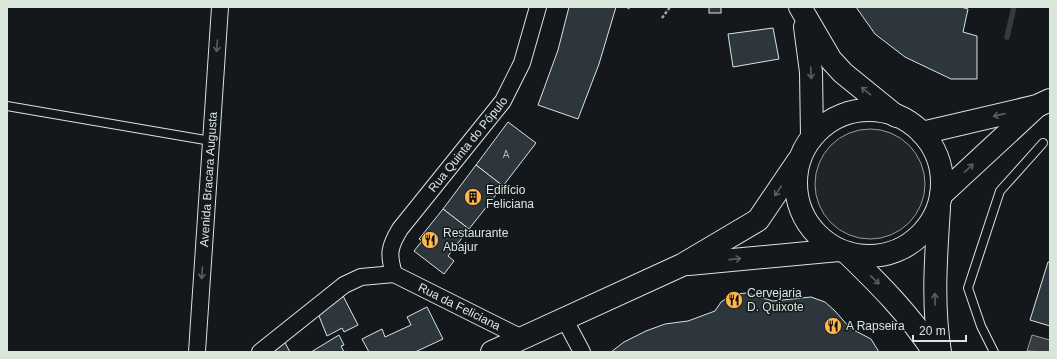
<svg xmlns="http://www.w3.org/2000/svg" width="1057" height="359" viewBox="0 0 1057 359" font-family="Helvetica,sans-serif">
  <rect width="100%" height="100%" fill="#14181c"/>
  <circle fill="#202428" stroke="#939e99" cx="870" cy="184" r="55"/>
  <polygon fill="#363b3e" stroke="#939e99" points="1032,335 1050,340 1050,352 1027,351"/>
  <g fill="none" stroke-linecap="round" stroke-linejoin="round">
    <polyline stroke="#363b3e" stroke-width="5.5" points="1007,37 1014,7"/>
  </g>
  <g fill="#2c363c" stroke="#d8e6dc">
    <polygon points="569,7 616,7 599,64 578,119 538,105 558,50"/>
    <rect x="709" y="7" width="12" height="6"/>
    <polygon points="856,7 961,7 968,9 963,32 977,36 977,79 951,79 905,57 875,34"/>
    <polygon points="773,28 779,59 733,67 728,34"/>
    <polygon points="508,122 536,143 503,186 476,165"/>
    <polygon points="476,165 503,186 469,229 443,209"/>
    <polygon points="443,209 469,229 448,256 454,261 444,274 414,251 422,241 419,239"/>
    <polygon points="1048,262 1050,262 1050,326 1030,320"/>
    <polygon points="341,292 358,325 344,332 342,328 327,336 317,311"/>
    <polygon points="747,293 773,301 811,297 825,302 835,311 850,328 871,339 879,352 611,352 624,342 646,331 665,324 688,321 715,311 721,302 733,294"/>
    <polygon points="427,307 443,339 415,352 369,352 362,339 382,329 385,337 411,325 407,317"/>
    <polygon points="339,335 344,345 341,346 344,352 311,352"/>
    <polygon points="283,339 290,352 266,352"/>
  </g>
  <g fill="none" stroke-linecap="round" stroke-linejoin="round">
    <defs>
      <g id="lane">
        <polyline points="7,106 211,141"/>
        <polyline points="994,352 981,326 968,288 1000,191 1043,143"/>
      </g>
      <g id="street">
        <path id="s1" d="M394,274C388,254 389,247 400,229L503,101L522,63L538,7"/>
        <path id="s2" d="M394,274L524,339"/>
        <polyline points="565,320 582,352"/>
        <path id="s3" d="M197,352L220,7"/>
        <polyline points="260,352 344,285 361,277 394,274"/>
      </g>
      <g id="secondary">
        <polyline points="800,7 831,60 843,73 896,116"/>
        <polyline points="805,27 811,72 812,137"/>
        <polyline points="922,133 1037,106 1050,100"/>
        <polyline points="941,195 1036,107"/>
      </g>
      <g id="primary">
        <circle cx="869" cy="183" r="73"/>
        <path d="M939,208C936,256 932,304 940,352"/>
        <path d="M847,253C879,284 909,314 934,352"/>
        <polyline points="689,264 839,250"/>
        <polyline points="492,352 682,265 758,220 798,161"/>
      </g>
    </defs>
    <use href="#lane" stroke="#d8e6dc" stroke-width="10"/>
    <use href="#street" stroke="#d8e6dc" stroke-width="18"/>
    <use href="#secondary" stroke="#d8e6dc" stroke-width="24"/>
    <use href="#primary" stroke="#d8e6dc" stroke-width="24"/>
    <g stroke="#9da8a2" stroke-width="2.5" stroke-dasharray="3 2" stroke-linecap="butt">
      <polyline points="628,9 629,7"/>
      <polyline points="662,18 670,7"/>
    </g>
    <use href="#lane" stroke="#14181c" stroke-width="8"/>
    <use href="#street" stroke="#14181c" stroke-width="16"/>
    <use href="#secondary" stroke="#14181c" stroke-width="22"/>
    <use href="#primary" stroke="#14181c" stroke-width="22"/>
  </g>
  <defs><path id="oneway-shaft" d="M-6 0H5M1.5-3L5.5 0L1.5 3" fill="none" stroke-width="1.6" stroke-linecap="round" stroke-linejoin="round"/></defs>
  <g stroke="#59605f">
    <use href="#oneway-shaft" transform="translate(217 46) rotate(94)"/>
    <use href="#oneway-shaft" transform="translate(811 73) rotate(87)"/>
    <use href="#oneway-shaft" transform="translate(866 91) rotate(-141)"/>
    <use href="#oneway-shaft" transform="translate(999 115) rotate(167)"/>
    <use href="#oneway-shaft" transform="translate(969 168) rotate(-44)"/>
    <use href="#oneway-shaft" transform="translate(778 191) rotate(124)"/>
    <use href="#oneway-shaft" transform="translate(735 259) rotate(-6)"/>
    <use href="#oneway-shaft" transform="translate(202 273) rotate(94)"/>
    <use href="#oneway-shaft" transform="translate(875 280) rotate(44)"/>
    <use href="#oneway-shaft" transform="translate(935 299) rotate(-92)"/>
  </g>
  <defs>
    <symbol id="building-disc" viewBox="-11 -11 22 22"><circle r="9.5" fill="#ffb74d" stroke="#14181c"/><path d="M-4-6H4V6H1V3H-1V6H-4ZM-2.5-4.3h1.7v1.8h-1.7ZM.8-4.3h1.7v1.8H.8ZM-2.5-1h1.7V.8h-1.7ZM.8-1h1.7V.8H.8Z" fill="#111"/></symbol>
    <symbol id="restaurant-disc" viewBox="-11 -11 22 22"><circle r="9.5" fill="#ffb74d" stroke="#14181c"/><path d="M-5-6h1v4h1v-4h1v4h1v-4h1v5L-1.5 .5V6h-2V.5L-5-1ZM5-6V6H3V1.5H1.5Q1.5-4 5-6Z" fill="#111"/></symbol>
  </defs>
  <g fill-rule="evenodd">
    <use href="#building-disc" x="463" y="187" width="20" height="20"/>
    <use href="#restaurant-disc" x="420" y="230" width="20" height="20"/>
    <use href="#restaurant-disc" x="724" y="290" width="20" height="20"/>
    <use href="#restaurant-disc" x="823" y="316" width="20" height="20"/>
  </g>
  <g text-anchor="middle" dominant-baseline="central" stroke-width="3" stroke-linejoin="round" paint-order="stroke">
    <g font-size="10" fill="#adbab4">
      <text x="506" y="154">A</text>
    </g>
    <g font-size="12" fill="#d8e6dc" stroke="#14181c">
      <text stroke="none"><textPath href="#s1" startOffset="156">Rua Quinta do Pópulo</textPath></text>
      <text stroke="none"><textPath href="#s3" startOffset="173">Avenida Bracara Augusta</textPath></text>
      <text stroke="none"><textPath href="#s2" startOffset="73">Rua da Feliciana</textPath></text>
    </g>
    <g font-size="12" fill="#d8e6dc" stroke="#14181c" text-anchor="start">
      <text x="486" y="190">Edifício<tspan x="486" dy="14">Feliciana</tspan></text>
      <text x="443" y="233">Restaurante<tspan x="443" dy="14">Abajur</tspan></text>
      <text x="747" y="293">Cervejaria<tspan x="747" dy="14">D. Quixote</tspan></text>
      <text x="846" y="326">A Rapseira</text>
    </g>
  </g>
  <rect width="1057" height="359" fill="none" stroke="#d8e6dc" stroke-width="16"/>
  <path d="M913 335v6h53v-6" fill="none" stroke="#d8e6dc" stroke-width="2"/>
  <text x="919" y="335" font-size="12" fill="#d8e6dc" stroke="#14181c" stroke-width="3" paint-order="stroke">20 m</text>
</svg>
